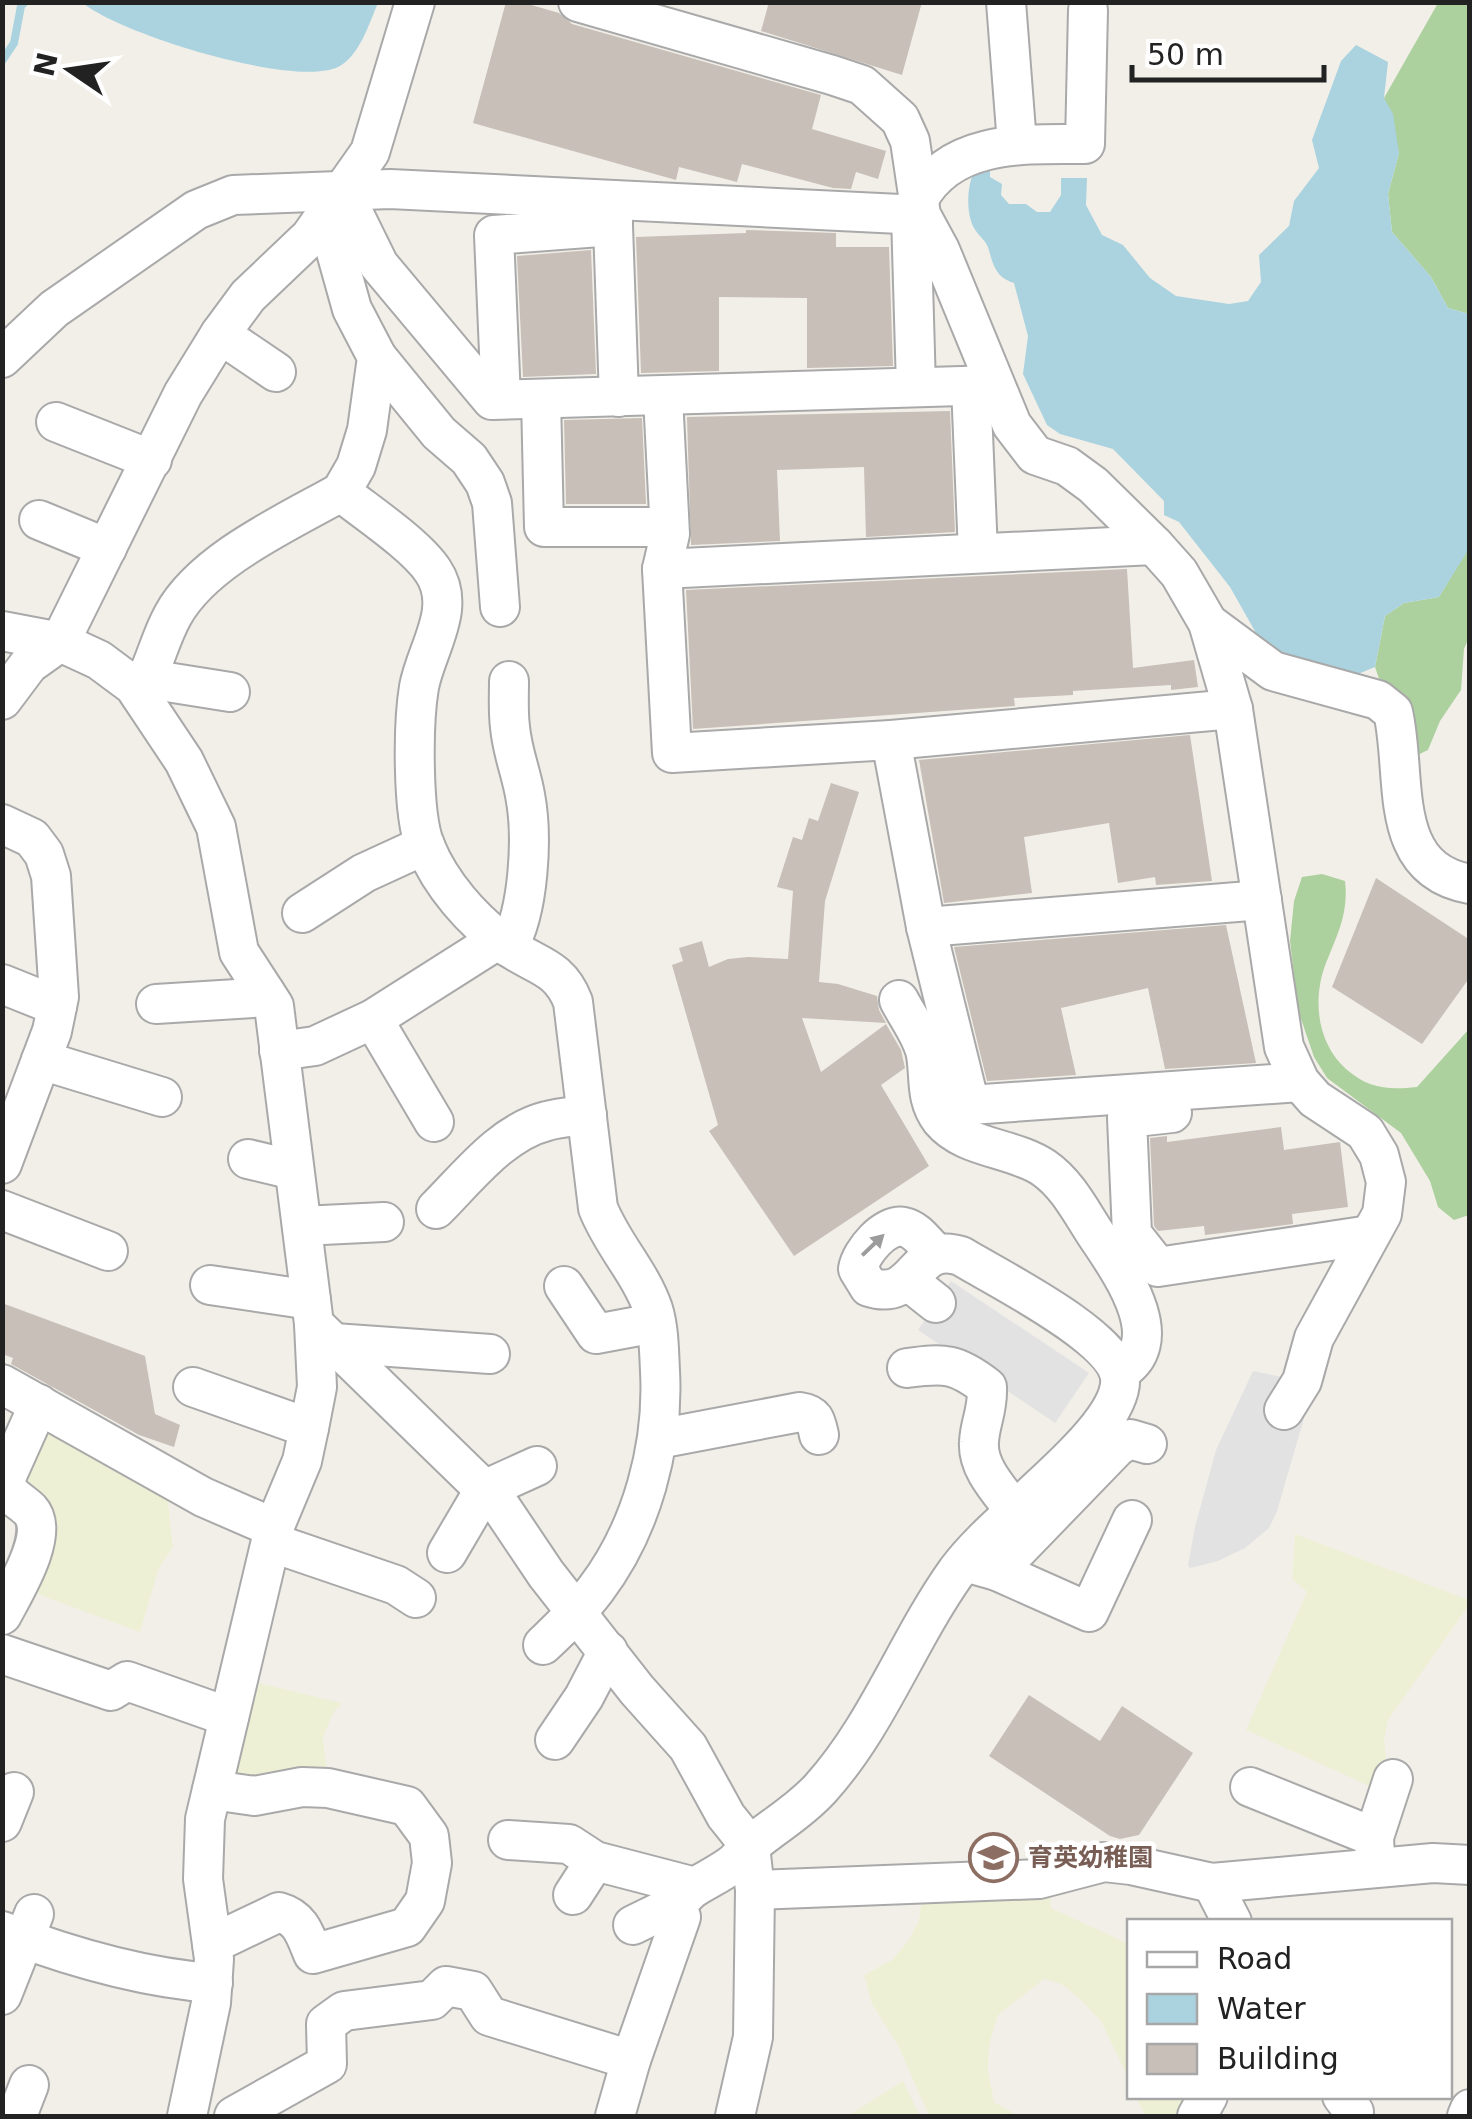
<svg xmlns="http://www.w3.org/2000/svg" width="1472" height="2119" viewBox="0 0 1472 2119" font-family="'DejaVu Sans','Noto Sans JP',sans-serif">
  <rect width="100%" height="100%" fill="#f2efe9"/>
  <g fill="#eef0d5">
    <polygon points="44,1414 166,1484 173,1547 159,1568 140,1632 40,1595 31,1580 16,1472"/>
    <polygon points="1295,1534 1469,1600 1469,1605 1388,1720 1384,1740 1386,1757 1376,1789 1246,1730 1307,1592 1292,1579"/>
    <polygon points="246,1680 342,1703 333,1713 323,1737 328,1780 220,1783"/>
    <polygon points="1050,1890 1051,1908 1129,1944 1129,2080 1101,2021 1077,1996 1061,1984 1044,1979 998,2015 989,2045 988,2071 994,2102 1019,2116 929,2116 898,2045 872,2004 864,1975 892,1960 909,1940 919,1920 923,1891"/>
    <polygon points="903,2081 920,2116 848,2116"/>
    <polygon points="1136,2097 1196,2097 1184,2116 1145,2116"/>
  </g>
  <g fill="#add19e">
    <polygon points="1438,3 1469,3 1469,314 1448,308 1431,277 1392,232 1388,194 1399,153 1384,98"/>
    <polygon points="1469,547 1469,637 1464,649 1461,690 1440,721 1428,750 1407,760 1375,667 1385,616 1404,603 1439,597"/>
    <path d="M1322,874L1345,881C1349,913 1337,935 1326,963C1312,999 1317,1043 1346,1069C1369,1089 1388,1090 1417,1087L1469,1029V1215L1454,1220L1438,1207L1430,1181L1401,1133L1327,1078L1314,1057L1298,1010L1290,941L1294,901L1302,877Z"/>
  </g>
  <g fill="#e2e2e2">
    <polygon points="951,1281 1089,1373 1055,1423 918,1330"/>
    <polygon points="1253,1371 1314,1384 1277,1511 1269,1528 1245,1548 1218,1561 1190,1568 1188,1565 1195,1527 1216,1450"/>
  </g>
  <g fill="#aad3df">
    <path d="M83,3H378C369,23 360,56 338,67C294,88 120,34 83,3Z"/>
    <path d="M1356,45L1388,62L1384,98L1393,114L1399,153L1388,194L1392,232L1431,277L1448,308L1469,314L1470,547L1439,597L1404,603L1385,616L1375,667L1358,674L1279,652L1260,640L1230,587L1179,522L1164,515V501L1113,449L1060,434L1047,425L1023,374L1028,336L1014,283C995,277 993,264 988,247C985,240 978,235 974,228C966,214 967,188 973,174L990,168V177L1002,184L1001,195L1009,204H1026L1037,212H1050L1061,195V178H1087L1086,205L1102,235L1123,245L1150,278L1176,296L1229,304L1248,301L1261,282L1259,255L1289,226L1294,201L1319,168L1312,140L1341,61Z"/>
  </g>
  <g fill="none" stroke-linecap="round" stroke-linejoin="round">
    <polyline stroke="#aad3df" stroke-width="8" points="2,61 14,43 21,6 25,2"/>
  </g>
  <g fill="#c7bfb8">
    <polygon points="506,2 521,2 559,13 572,24 821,95 812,129 886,151 878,179 856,172 851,189 833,188 742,164 737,182 679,167 676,180 473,123"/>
    <polygon points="769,2 922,2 902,75 761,31"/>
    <polygon points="746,230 836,233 836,247 889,247 893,366 807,368 807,298 719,297 719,371 641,373 636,237 746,233"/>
    <polygon points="591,250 596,374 523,377 517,256"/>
    <polygon points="950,411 955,532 866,537 864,467 777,470 780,541 691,545 687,417"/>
    <polygon points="642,418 646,504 566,504 564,420"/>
    <polygon points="1127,569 1133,668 1194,660 1198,687 1171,690 1171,685 1073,691 1073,695 1014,698 1015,706 693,729 686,590"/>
    <polygon points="1190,735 1212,881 1156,885 1155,877 1118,883 1109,823 1024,837 1032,893 944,903 919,760"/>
    <polygon points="831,783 859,792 825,901 819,982 838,984 877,996 879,1010 886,1023 802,1018 821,1072 886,1024 901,1050 905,1068 881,1085 929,1166 794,1256 709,1131 718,1125 672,965 683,961 679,948 702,941 709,967 728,959 748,957 788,959 793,891 777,887 793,837 802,840 809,818 818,821"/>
    <polygon points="1376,878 1470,940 1470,977 1422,1044 1332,987"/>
    <polygon points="1226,925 1256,1063 1165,1069 1148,988 1061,1008 1076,1075 987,1081 954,947"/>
    <polygon points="1281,1127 1284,1150 1340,1142 1348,1207 1292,1214 1293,1224 1205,1235 1204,1226 1158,1231 1154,1226 1150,1138 1167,1136 1167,1142"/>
    <polygon points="2,1303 145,1356 155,1414 180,1425 174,1447 139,1435 11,1364 13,1358 2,1354"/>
    <polygon points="1029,1695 1100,1741 1122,1706 1193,1753 1139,1835 1120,1839 1110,1836 989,1756"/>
  </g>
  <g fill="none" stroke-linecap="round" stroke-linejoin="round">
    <defs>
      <g id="minor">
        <polyline points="578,2 832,75 862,85 900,119 910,141 921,215 940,250 1012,425 1035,455 1067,466 1093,485 1154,545 1179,573 1208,623 1233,709 1284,1047 1300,1082 1315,1099 1365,1132 1379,1155 1386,1182 1382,1214 1314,1338 1302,1381 1284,1410"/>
        <polyline points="1006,2 1017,144"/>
        <path d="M342,190L333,241L352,309L377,357L367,430L356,466L341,492C366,512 416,545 433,571C458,608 426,649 419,687C413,723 412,813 425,846C441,885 472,920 506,945C534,966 559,965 573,1002L598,1208C612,1244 640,1272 653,1309C659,1328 659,1351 660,1371C664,1446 642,1528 596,1589C581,1609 562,1627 543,1645"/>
        <polyline points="342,190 379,265 492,400 995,385"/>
        <path d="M919,199C951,139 1028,144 1085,144L1088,10"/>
        <polyline points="911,214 916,387"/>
        <polyline points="613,226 619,397"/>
        <polyline points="220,334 276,372"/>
        <polyline points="377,357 439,433 469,459 485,483 492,503 500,607"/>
        <polyline points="2,358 54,309 196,210 233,195 390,189 921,215"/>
        <polyline points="971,386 978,553"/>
        <polyline points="663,397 670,534 662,569 672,753 891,740 1233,709"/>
        <polyline points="501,399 494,235 613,226 613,200"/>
        <polyline points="541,399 544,527 669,527"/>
        <polyline points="56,422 152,460"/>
        <polyline points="39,520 107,548"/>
        <polyline points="662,569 1154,545"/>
        <path d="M1208,623L1273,671L1378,700L1393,712C1408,776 1385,869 1470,884"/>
        <polyline points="2,631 60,642 99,660 134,686 184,761 216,827 239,952 274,1006 314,1324 317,1387 309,1428 302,1461 274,1528 205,1819 203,1879 214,1959 211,2003 187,2116"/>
        <polyline points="148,679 230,692"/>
        <path d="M139,693C154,668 159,640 173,615C203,560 288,522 341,492"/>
        <polyline points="2,700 29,664 60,642 183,394 220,334 248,296 310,237 370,152 415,2"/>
        <polyline points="891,740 926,927 970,1105 1300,1082"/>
        <polyline points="2,824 32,838 44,854 51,876 59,997 52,1031 2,1164"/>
        <polyline points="302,913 364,873 425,845"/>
        <polyline points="926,927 1262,900"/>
        <path d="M508,947C529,912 533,836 525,795C521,772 512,751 510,727C508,712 509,696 509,681"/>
        <polyline points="2,984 57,1006"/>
        <path d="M899,1000C907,1016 923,1037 926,1055C930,1079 925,1099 941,1120C965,1149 1013,1147 1044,1168C1067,1184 1080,1210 1095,1233C1118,1268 1173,1341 1119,1372"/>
        <polyline points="156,1004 253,998 265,992"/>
        <polyline points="373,1019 434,1122"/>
        <polyline points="279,1051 315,1046 373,1019 499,939"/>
        <polyline points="41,1060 162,1097"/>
        <polyline points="1172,1113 1127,1118 1132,1234 1158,1267 1370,1235"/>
        <polyline points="248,1159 294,1170"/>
        <path d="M436,1209C468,1177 502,1132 547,1121C560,1117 574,1117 587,1115"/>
        <polyline points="2,1210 108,1251"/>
        <polyline points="302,1226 384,1222"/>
        <polyline points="907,1280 936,1303"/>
        <polyline points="210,1285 311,1300"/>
        <polyline points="564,1286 596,1334 655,1323"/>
        <polyline points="314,1324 499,1504 546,1574 637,1690 688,1747 726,1816 750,1846 755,1890 753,2037 735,2116"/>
        <polyline points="334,1343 490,1354"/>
        <path d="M907,1368C945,1363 956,1363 987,1387C988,1411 980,1422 979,1442C977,1468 1000,1491 1015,1511"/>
        <polyline points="2,1384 203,1497 274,1528"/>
        <polyline points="193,1387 309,1428"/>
        <path d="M658,1439L800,1412C815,1414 816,1421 819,1435"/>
        <polyline points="273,1543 396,1585 416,1598"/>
        <polyline points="447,1553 484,1490 537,1466"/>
        <polyline points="965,1562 997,1571 1089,1612 1132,1520"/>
        <polyline points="997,1571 1118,1446 1130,1439 1147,1444"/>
        <path d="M2,1615C14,1592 51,1533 30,1510C20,1500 7,1496 5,1480L39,1404"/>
        <polyline points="2,1654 111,1691 127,1681 229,1717"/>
        <polyline points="555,1740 584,1697 608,1651"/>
        <polyline points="1250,1787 1374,1837"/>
        <path d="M212,1790L254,1796L302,1787L328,1788L407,1806L429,1836L432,1863L425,1901L407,1927L313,1954C305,1935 301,1918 279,1912L212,1944"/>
        <polyline points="2,1822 14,1792"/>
        <path d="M508,1840L569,1844L595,1861L695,1887C708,1879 723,1872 734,1863C740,1858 744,1851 750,1846C773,1826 798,1813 820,1789C878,1725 907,1641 957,1571C978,1543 1006,1520 1031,1496C1057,1471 1124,1415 1120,1377C1114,1336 997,1278 961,1256C912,1240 919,1303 869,1287L858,1269C861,1252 885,1223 904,1227C918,1230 926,1245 936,1253"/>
        <polyline points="1375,1858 1374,1837 1393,1779"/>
        <polyline points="1212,1883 1232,1922"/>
        <polyline points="755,1890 1039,1879 1104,1862 1131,1865 1212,1883 1433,1863 1470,1865"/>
        <polyline points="573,1895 595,1861"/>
        <polyline points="633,1925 676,1904 694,1887"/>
        <path d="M2,1931C68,1956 142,1978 213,1983"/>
        <polyline points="2,1995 34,1914"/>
        <polyline points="1342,2096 1354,2112"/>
        <polyline points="17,2116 29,2085"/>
        <polyline points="234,2116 327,2064 326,2024 344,2011 432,2000 446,1986 473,1991 489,2016 631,2060"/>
        <polyline points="615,2116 631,2060 681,1917 676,1904"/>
        <polyline points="1197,2116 1208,2096"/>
        <polyline points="1467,2116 1470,2109"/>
      </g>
    </defs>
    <use href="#minor" stroke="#a9a9a9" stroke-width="42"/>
    <use href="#minor" stroke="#fff" stroke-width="38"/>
  </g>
  <defs><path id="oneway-solid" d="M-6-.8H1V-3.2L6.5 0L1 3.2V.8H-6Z" transform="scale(2.5)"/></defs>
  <use fill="#9c9c9c" href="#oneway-solid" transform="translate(873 1245) rotate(-44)"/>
  <defs>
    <symbol id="school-ring" viewBox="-11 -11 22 22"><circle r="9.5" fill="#fff" stroke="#8d6e63" stroke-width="1.5"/><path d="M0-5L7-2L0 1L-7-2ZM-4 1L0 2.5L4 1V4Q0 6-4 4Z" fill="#8d6e63"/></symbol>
  </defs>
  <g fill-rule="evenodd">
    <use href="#school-ring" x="966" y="1830" width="55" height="55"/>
  </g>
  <g text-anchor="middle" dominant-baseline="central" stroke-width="9" stroke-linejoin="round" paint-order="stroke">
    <g font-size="25" font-weight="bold" fill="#785e54" stroke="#fff" text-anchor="start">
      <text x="1028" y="1857">育英幼稚園</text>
    </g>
  </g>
  <rect width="1472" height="2119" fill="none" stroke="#222222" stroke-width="10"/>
  <rect x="1127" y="1919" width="325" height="180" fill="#ffffff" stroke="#a7a7a7" stroke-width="2.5"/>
  <rect x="1147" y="1952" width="50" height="15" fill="#ffffff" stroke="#a7a7a7" stroke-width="2.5"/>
  <text x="1217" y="1969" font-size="30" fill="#222222">Road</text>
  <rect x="1147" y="1994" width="50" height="30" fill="#aad3df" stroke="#a7a7a7" stroke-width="2.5"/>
  <text x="1217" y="2019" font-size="30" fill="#222222">Water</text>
  <rect x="1147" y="2044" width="50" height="30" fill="#c7bfb8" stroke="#a7a7a7" stroke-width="2.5"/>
  <text x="1217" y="2069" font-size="30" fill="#222222">Building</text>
  <g transform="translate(70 70) rotate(283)" stroke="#ffffff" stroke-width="8" paint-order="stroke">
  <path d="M0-8L18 38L0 25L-18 38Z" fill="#222222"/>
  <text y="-15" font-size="28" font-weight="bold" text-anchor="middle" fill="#222222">N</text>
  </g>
  <path d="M1132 65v15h192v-15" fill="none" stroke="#222222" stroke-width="5"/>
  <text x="1147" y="65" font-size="30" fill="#222222" stroke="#ffffff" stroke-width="8" paint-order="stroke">50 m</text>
</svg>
